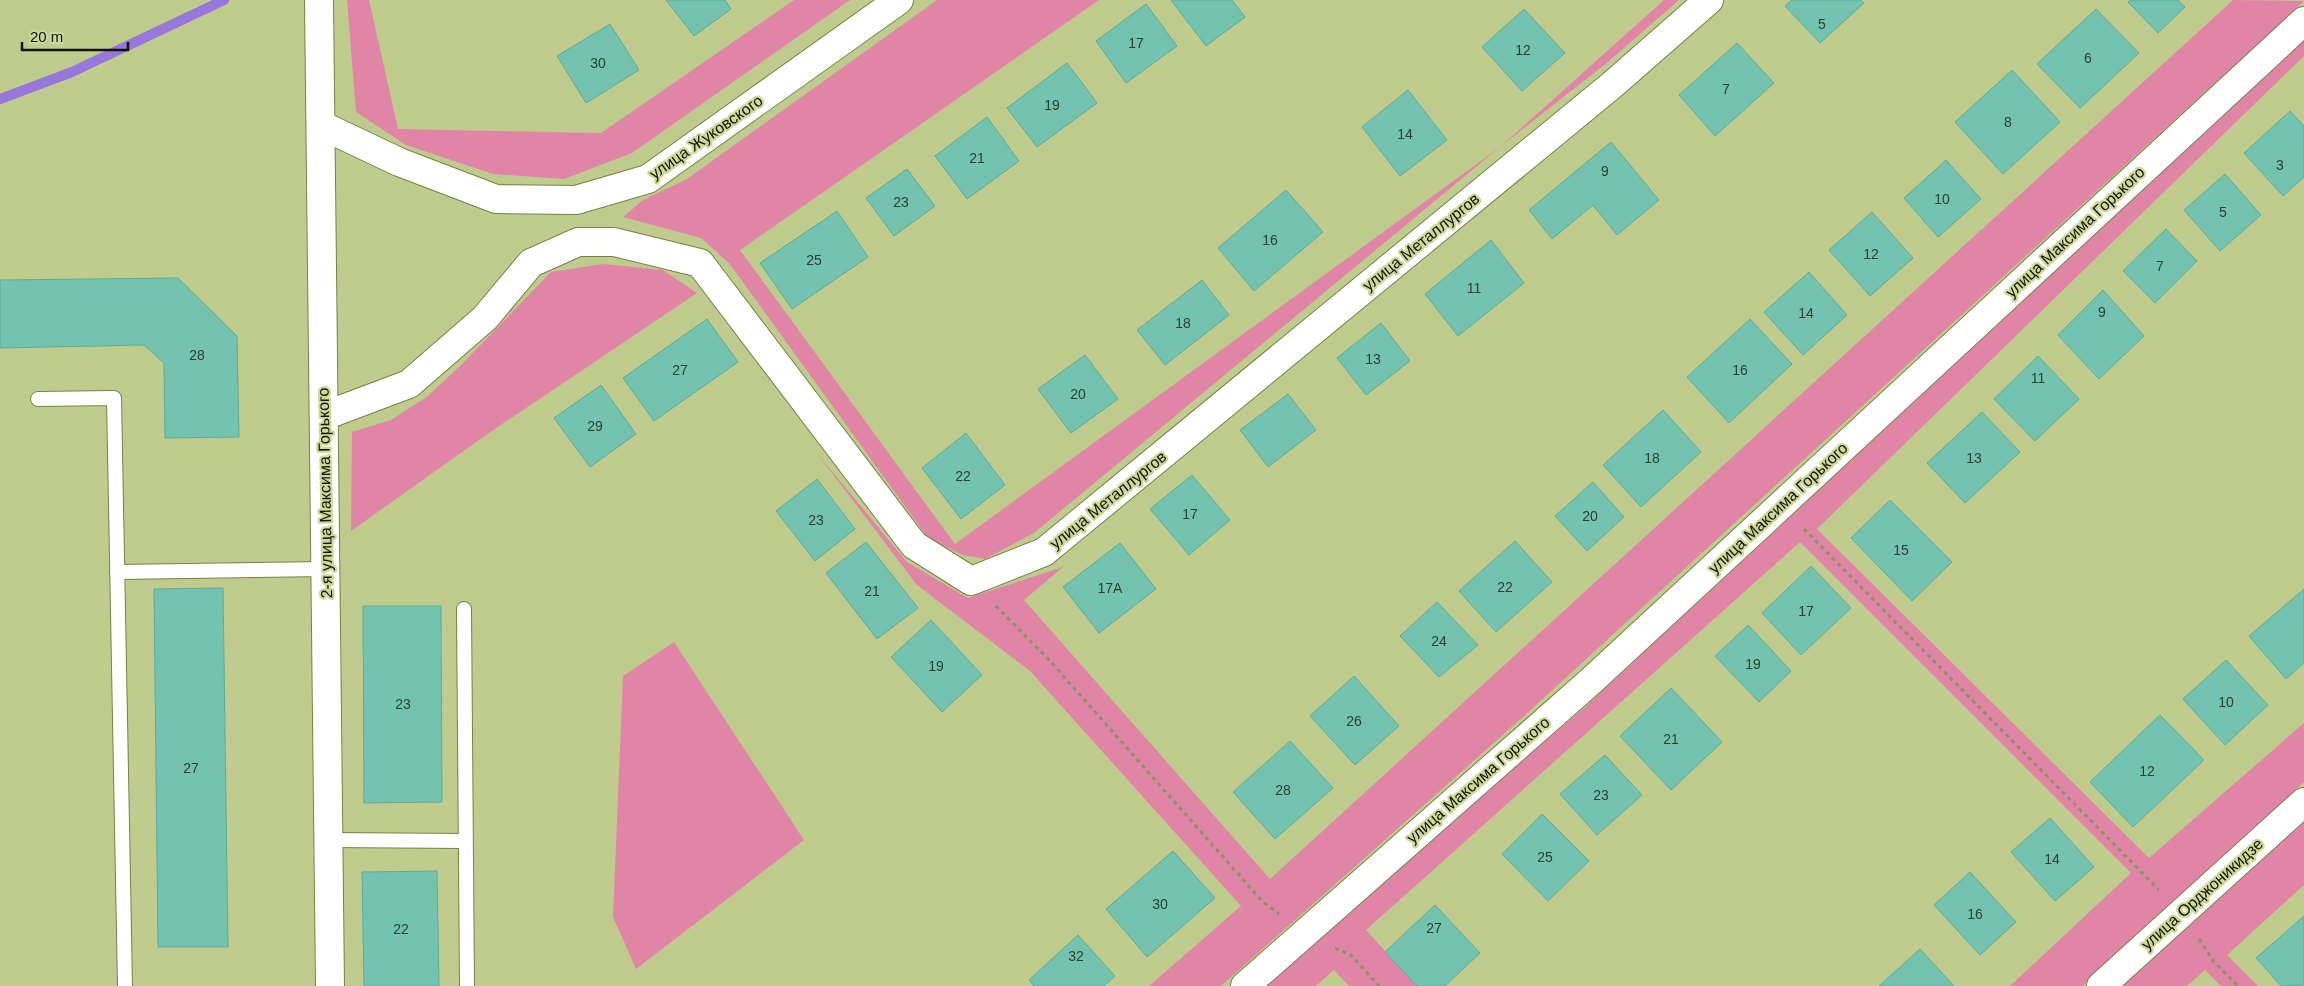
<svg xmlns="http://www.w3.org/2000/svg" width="2304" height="986" viewBox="0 0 2304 986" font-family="Helvetica,sans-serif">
  <rect width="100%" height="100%" fill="#c0cc8e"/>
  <g fill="#e185a7">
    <polygon points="347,0 369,0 398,129 601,133 794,0 850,0 632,153 564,179 493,174 406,145 356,112"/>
    <polygon points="937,0 1099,0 740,250 955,544 1500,147 1664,0 1679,0 1608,62 1500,147 1034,533 985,559 963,555 928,538 729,263 701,238 623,217 643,200 687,179"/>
    <polygon points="2233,0 2304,1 1524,716 1221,986 1149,986 1241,906 1030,671 917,585 816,452 907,562 968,598 1063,567 1024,600 1270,879"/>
    <polygon points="2304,40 2304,56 1817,529 2149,858 2304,723 2304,782 2083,986 2010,986 2131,873 1800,542 1366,930 1417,986 1349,986 1334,970 1316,986 1264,986 1350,907 1583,709"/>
    <polygon points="603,264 663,270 697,293 486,435 351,531 352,432 391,420 428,396 462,364 551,272"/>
    <polygon points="674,642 804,840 636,969 613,917 623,676"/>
    <polygon points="2304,820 2304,885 2227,955 2258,986 2221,986 2205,970 2187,986 2120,986"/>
  </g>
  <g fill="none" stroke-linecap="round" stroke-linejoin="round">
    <polyline stroke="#9777db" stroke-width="10" points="0,99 72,72 224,0"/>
  </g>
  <g fill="#74c3b0" stroke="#5dab99">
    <polygon points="666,0 725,0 731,9 694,36"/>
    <polygon points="1171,0 1232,0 1245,17 1206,46"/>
    <polygon points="1792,0 1861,0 1864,3 1820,43 1785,6"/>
    <polygon points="2131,0 2178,0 2185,7 2158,33 2128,2"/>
    <polygon points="1146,4 1177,46 1126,83 1096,41"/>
    <polygon points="1524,9 1565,53 1522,91 1482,47"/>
    <polygon points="2096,9 2139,53 2080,108 2037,64"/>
    <polygon points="610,24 639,70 586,103 557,56"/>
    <polygon points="1737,43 1774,83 1715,136 1679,95"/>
    <polygon points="1067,63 1097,103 1037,147 1007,108"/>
    <polygon points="2012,70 2060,122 2003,174 1955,122"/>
    <polygon points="1408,90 1447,140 1400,176 1362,127"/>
    <polygon points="2290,111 2304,126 2304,177 2283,196 2244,153"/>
    <polygon points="987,117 1019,161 967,199 935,156"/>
    <polygon points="1611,142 1659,200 1617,235 1593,205 1552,239 1529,210"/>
    <polygon points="1946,160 1981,199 1938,237 1904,198"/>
    <polygon points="907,169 935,206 894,236 866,198"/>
    <polygon points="2225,174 2261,215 2220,251 2184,210"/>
    <polygon points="1286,190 1323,232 1254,291 1218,248"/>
    <polygon points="837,211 868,257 792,309 760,263"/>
    <polygon points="1872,212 1913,258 1870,296 1829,250"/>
    <polygon points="2166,229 2197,261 2155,303 2123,271"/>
    <polygon points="1491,240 1524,283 1458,336 1425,294"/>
    <polygon points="1809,272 1847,315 1803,355 1764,312"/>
    <polygon points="178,278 237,336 239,437 165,438 164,363 144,345 0,348 0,280"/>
    <polygon points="1202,280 1229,315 1165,365 1137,330"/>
    <polygon points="2103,290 2144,336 2099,379 2058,335"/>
    <polygon points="707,319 738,362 654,421 623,378"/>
    <polygon points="1750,319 1792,364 1729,423 1687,377"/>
    <polygon points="1381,323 1410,361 1366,395 1337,358"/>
    <polygon points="1085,355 1118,399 1071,433 1038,389"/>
    <polygon points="2038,356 2079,399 2035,441 1994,399"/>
    <polygon points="601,385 636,434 590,467 554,418"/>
    <polygon points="1288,394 1316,430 1268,467 1240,430"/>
    <polygon points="1663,410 1701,452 1641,507 1603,465"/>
    <polygon points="1982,412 2020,452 1965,503 1927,463"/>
    <polygon points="966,433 1005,485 961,519 922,468"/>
    <polygon points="1192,475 1230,520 1189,555 1150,509"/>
    <polygon points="817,479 855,529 815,561 776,511"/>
    <polygon points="1593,482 1624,517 1587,551 1555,516"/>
    <polygon points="1890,500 1952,562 1912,601 1851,538"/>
    <polygon points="1515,541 1552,582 1496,632 1459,591"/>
    <polygon points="866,542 918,608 877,639 826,573"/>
    <polygon points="1120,543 1156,589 1099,633 1063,587"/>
    <polygon points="1811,566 1851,608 1801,655 1762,613"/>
    <polygon points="223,588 228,947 158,947 154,589"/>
    <polygon points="2304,589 2304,663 2286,679 2249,636"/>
    <polygon points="1437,602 1478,645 1439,677 1400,636"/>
    <polygon points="363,606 441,606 442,802 364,803"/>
    <polygon points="931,620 982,675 942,712 891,657"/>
    <polygon points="1748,625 1791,671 1759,702 1715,656"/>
    <polygon points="2226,660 2268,705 2225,745 2183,699"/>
    <polygon points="1354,676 1399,726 1355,765 1310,716"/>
    <polygon points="1671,688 1722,742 1671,790 1620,736"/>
    <polygon points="2160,715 2204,760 2133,827 2090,782"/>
    <polygon points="1290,741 1333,788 1275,839 1233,792"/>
    <polygon points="1605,755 1642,795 1597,835 1560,794"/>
    <polygon points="1542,814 1589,861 1548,901 1502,854"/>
    <polygon points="2050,818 2094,867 2055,901 2011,852"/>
    <polygon points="1173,851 1215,898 1147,957 1106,909"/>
    <polygon points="437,871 439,986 364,986 362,872"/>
    <polygon points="1970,872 2016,922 1980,955 1934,905"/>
    <polygon points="1435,905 1480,953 1445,986 1417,986 1385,952"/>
    <polygon points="2304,916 2304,985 2281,986 2256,958"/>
    <polygon points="1078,935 1115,976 1104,986 1034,986 1029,980"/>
    <polygon points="1920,949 1954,986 1879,986"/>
  </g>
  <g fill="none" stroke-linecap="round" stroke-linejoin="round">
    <defs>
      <g id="service">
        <polyline points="38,399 114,398 125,986"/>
        <polyline points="117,572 326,569"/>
        <polyline points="464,609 467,986"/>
        <polyline points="329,840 465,841"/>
      </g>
      <g id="minor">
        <polyline points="319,0 330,986"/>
        <polyline points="321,125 399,162 496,199 576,200 648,179 899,0"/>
        <polyline points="324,416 409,384 485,318 531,263 578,242 614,242 700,263 914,545 971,581 1044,552 1612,85 1709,0"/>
        <polyline points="1245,986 1591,681 2304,21"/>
        <polyline points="2101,986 2304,802"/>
      </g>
    </defs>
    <use href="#service" stroke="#788146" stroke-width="16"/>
    <use href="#minor" stroke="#788146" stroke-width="30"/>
    <g stroke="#8a9362" stroke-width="3" stroke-dasharray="4 4" stroke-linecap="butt">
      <polyline points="1804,529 2159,890"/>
      <polyline points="996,606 1051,662 1262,901 1279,914"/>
      <polyline points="2199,939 2214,962 2238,986"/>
      <polyline points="1335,948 1351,955 1379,986"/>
    </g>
    <use href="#service" stroke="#fff" stroke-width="14"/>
    <use href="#minor" stroke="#fff" stroke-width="28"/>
  </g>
  <g text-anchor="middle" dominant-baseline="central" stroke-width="4.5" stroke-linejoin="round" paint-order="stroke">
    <g font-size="14" fill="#2a402c">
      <text x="1822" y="24">5</text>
      <text x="1136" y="43">17</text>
      <text x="1523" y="50">12</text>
      <text x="2088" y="58">6</text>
      <text x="598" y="63">30</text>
      <text x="1726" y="89">7</text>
      <text x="1052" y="105">19</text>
      <text x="2008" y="122">8</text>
      <text x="1405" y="134">14</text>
      <text x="977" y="158">21</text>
      <text x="2280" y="165">3</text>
      <text x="1605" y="171">9</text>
      <text x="1942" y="199">10</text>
      <text x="901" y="202">23</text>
      <text x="2223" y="212">5</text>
      <text x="1270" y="240">16</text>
      <text x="1871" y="254">12</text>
      <text x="814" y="260">25</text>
      <text x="2160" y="266">7</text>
      <text x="1474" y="288">11</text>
      <text x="2102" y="312">9</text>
      <text x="1806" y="313">14</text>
      <text x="1183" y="323">18</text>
      <text x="197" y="355">28</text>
      <text x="1373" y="359">13</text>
      <text x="680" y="370">27</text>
      <text x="1740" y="370">16</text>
      <text x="2038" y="378">11</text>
      <text x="1078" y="394">20</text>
      <text x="595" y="426">29</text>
      <text x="1652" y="458">18</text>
      <text x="1974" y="458">13</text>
      <text x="963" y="476">22</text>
      <text x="1190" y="514">17</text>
      <text x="1590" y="516">20</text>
      <text x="816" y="520">23</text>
      <text x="1901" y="550">15</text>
      <text x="1505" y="587">22</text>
      <text x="1110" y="588">17А</text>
      <text x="872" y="591">21</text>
      <text x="1806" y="611">17</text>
      <text x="1439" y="641">24</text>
      <text x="1753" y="664">19</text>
      <text x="936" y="666">19</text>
      <text x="2226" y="702">10</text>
      <text x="403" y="704">23</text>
      <text x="1354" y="721">26</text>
      <text x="1671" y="739">21</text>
      <text x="191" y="768">27</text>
      <text x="2147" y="771">12</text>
      <text x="1283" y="790">28</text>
      <text x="1601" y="795">23</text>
      <text x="1545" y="857">25</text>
      <text x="2052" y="859">14</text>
      <text x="1160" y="904">30</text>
      <text x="1975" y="914">16</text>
      <text x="1434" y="928">27</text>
      <text x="401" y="929">22</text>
      <text x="1076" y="956">32</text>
    </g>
    <g font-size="16" fill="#111400" stroke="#cdd99a">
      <text transform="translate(706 137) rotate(-35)">улица Жуковского</text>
      <text transform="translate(2075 232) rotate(-43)">улица Максима Горького</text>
      <text transform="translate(1421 242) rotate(-39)">улица Металлургов</text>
      <text transform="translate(325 493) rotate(-91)">2-я улица Максима Горького</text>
      <text transform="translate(1108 500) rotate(-39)">улица Металлургов</text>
      <text transform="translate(1778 508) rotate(-43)">улица Максима Горького</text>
      <text transform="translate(1478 780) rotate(-41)">улица Максима Горького</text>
      <text transform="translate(2202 894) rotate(-42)">улица Орджоникидзе</text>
    </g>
  </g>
  <path d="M22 42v8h106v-8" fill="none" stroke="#111400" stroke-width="2.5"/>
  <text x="30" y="42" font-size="15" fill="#111400" stroke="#cdd99a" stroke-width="4" paint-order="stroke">20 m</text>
</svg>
